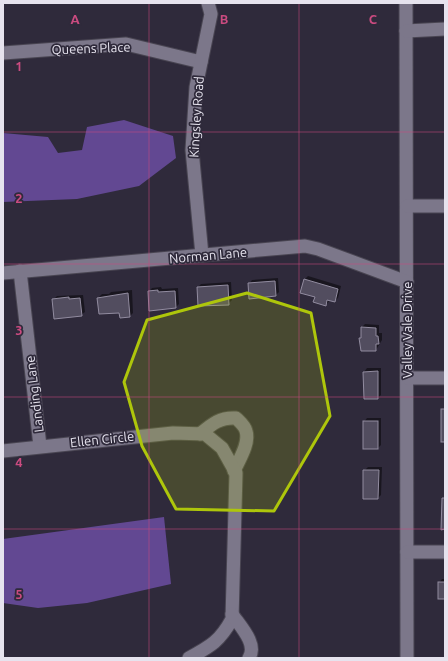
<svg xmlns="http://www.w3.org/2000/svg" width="448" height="661" viewBox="0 0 448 661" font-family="Ubuntu,sans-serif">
  <rect width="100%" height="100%" fill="#2f2a3b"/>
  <g fill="#624892">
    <polygon points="124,120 173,136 176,158 139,186 77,199 3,202 3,133 48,137 58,153 82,150 87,127"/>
    <polygon points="164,517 171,584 87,603 38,608 3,603 3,539"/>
  </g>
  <g fill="#0007">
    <polygon points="308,276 341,286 338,298 334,301 330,300 326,305 316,296 301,292 305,279"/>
    <polygon points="278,278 279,292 276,295 249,284 252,280"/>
    <polygon points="231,282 232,300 228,304 198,287 201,284"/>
    <polygon points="161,287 162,289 178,288 179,304 176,307 149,292 152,288"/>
    <polygon points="132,290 133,313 130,316 98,298 102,294 109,294 111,292"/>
    <polygon points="83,295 85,312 81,315 53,300 57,296"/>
    <polygon points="365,324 379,325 379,333 382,333 382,340 376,350 360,339 362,337 362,327"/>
    <polygon points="367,368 381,368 381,395 378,398 364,372"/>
    <polygon points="367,418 381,418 381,445 378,448 364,422"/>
    <polygon points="368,467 382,467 381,495 378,498 364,471"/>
    <polygon points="442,579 445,579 445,598 439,583"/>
  </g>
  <g fill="#524d5f" stroke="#928ca0">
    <polygon points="304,279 338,289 335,302 327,300 326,306 313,302 315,297 300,293"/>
    <polygon points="275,281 276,296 249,299 248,283"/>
    <polygon points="228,285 229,305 198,306 197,287"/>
    <polygon points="158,290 158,292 175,291 176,308 149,311 148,291"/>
    <polygon points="128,293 130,317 120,318 119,313 99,314 97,298"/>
    <polygon points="69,297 69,299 80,298 82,316 54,319 52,299"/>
    <polygon points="361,327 376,328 376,336 378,336 379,344 376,344 376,351 361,351 359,338 361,338"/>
    <polygon points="378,371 378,399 364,399 363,372"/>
    <rect x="441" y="409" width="4" height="33"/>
    <rect x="363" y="421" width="15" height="28"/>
    <polygon points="363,470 379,470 378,499 363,499"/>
    <polygon points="442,498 445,498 445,529 441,530"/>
    <rect x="438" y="582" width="7" height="17"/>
  </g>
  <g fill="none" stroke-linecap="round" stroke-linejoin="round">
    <defs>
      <g id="minor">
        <polyline points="406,3 407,658"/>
        <polyline points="406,31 445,29"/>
        <polyline points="3,53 126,44 201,62"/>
        <polyline points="407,206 445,206"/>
        <polyline points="202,255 192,150 196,87 211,14 208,3"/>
        <polyline points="20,271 40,446"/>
        <polyline points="3,273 305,246 318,249 407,282"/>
        <polyline points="407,378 445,378"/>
        <path d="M200,434C212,424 220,417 236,418C239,421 245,426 246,431C250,443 239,460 234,471"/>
        <path d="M3,451L173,433L205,434L222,448L236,473L232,619C220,641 211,646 189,658"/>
        <polyline points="407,552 445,552"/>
        <path d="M232,614C240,626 258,644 249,658"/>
      </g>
    </defs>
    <use href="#minor" stroke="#494552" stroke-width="15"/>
    <use href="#minor" stroke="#7c778a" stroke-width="13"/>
  </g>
  <path fill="#aec60b" fill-opacity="0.2" stroke="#aec60b" stroke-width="3" stroke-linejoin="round" d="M247,293L311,313L330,416L274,511L176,509L142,446L124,382L147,320Z"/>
  <path fill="none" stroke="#cb4b80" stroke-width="1" stroke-opacity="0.55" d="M149,3V658M299,3V658M3,132H445M3,264H445M3,397H445M3,529H445"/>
  <g text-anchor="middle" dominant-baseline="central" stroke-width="3.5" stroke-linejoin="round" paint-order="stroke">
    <g font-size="13" fill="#e6e3ee" stroke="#2f2a3b">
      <text transform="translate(91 48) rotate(-2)">Queens Place</text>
      <text transform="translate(196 117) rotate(-86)">Kingsley Road</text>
      <text transform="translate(208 255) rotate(-5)">Norman Lane</text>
      <text transform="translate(407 330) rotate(-90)">Valley Vale Drive</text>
      <text transform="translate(34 394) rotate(-97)">Landing Lane</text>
      <text transform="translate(102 439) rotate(-6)">Ellen Circle</text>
    </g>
  </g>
  <g font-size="13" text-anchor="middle" font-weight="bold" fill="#cb4b80" stroke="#2f2a3b" stroke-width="3.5" stroke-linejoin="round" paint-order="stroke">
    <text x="75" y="24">A</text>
    <text x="224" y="24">B</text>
    <text x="373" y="24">C</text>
    <text x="19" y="71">1</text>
    <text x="19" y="203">2</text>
    <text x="19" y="335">3</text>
    <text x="19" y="467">4</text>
    <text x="19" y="599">5</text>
  </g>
  <rect width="448" height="661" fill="none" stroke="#e6e3ee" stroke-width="8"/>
</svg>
